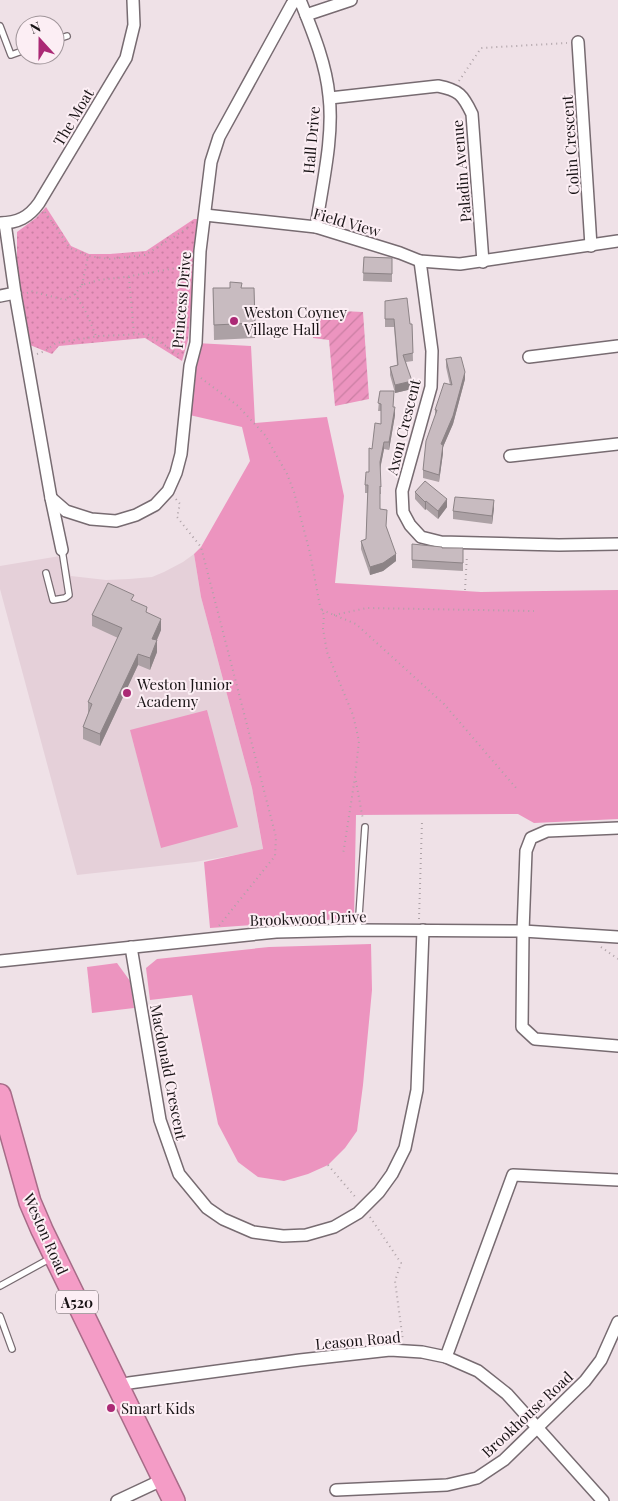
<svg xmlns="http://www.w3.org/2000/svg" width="618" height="1501" viewBox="0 0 618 1501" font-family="'Playfair Display',serif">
  <defs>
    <pattern id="park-dots" width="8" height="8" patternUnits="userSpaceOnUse" patternTransform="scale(1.25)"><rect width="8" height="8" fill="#ec94bf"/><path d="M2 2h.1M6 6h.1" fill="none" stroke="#ca7fa3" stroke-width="1.8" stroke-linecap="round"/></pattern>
    <pattern id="garden-furrows" width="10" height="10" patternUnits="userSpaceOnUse" patternTransform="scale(1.25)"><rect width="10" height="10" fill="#ec94bf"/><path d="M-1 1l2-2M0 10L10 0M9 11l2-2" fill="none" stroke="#ca7fa3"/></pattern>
  </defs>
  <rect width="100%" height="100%" fill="#efe1e7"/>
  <polygon fill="#e5d0d9" points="194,554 201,597 252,788 263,850 195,862 77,875 0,589 0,566 66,555 71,576 106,580 129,579 152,577 164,572 183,562"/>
  <g fill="#ec94bf">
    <polygon points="196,343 251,346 255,423 327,417 344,496 335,583 481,592 618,590 618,819 534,823 518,814 356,815 354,918 210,928 204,862 263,849 252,788 201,597 194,554 201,547 250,461 242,427 185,414"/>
    <polygon points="207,710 238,827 161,848 130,730"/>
    <polygon points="371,944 372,990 363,1085 357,1131 345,1148 328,1165 308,1174 284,1181 258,1177 238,1162 218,1124 192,995 150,1000 146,968 157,959 269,947"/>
    <polygon points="117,963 130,981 134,1008 92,1013 87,967"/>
  </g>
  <polygon fill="url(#park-dots)" points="46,207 71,246 89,254 110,254 146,251 194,219 199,219 188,340 182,361 145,338 59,346 52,354 30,345 17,285 17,232 36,218"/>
  <polygon fill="url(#garden-furrows)" points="319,310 363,312 369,399 335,406 329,340 313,338"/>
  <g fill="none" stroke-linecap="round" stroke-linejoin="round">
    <defs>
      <g id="lane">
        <polyline points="0,26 11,55 25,50"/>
        <polyline points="55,40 67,36"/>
        <polyline points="46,573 53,600 65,598 69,595 62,550"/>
        <polyline points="358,930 365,827"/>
        <polyline points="0,1286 51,1258"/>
        <polyline points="0,1316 12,1349"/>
      </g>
      <g id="street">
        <path d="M300,0C312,30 326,63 329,96C334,136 322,186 316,227"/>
        <polyline points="306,15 351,0"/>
        <polyline points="578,42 591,246"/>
        <path d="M330,98L438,86C459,90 463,95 472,114L483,262"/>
        <polyline points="205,215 316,227 400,253 420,261 460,264 618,241"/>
        <path d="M0,223C18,223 29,217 39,203L126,58L134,25L133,0"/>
        <polyline points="420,261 432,351 431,387 402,491 403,512 410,525 421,537 441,542 559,545 618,544"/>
        <polyline points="15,293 51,498 62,550"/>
        <polyline points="0,296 15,293 5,223"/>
        <polyline points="529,357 618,346"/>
        <polyline points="510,456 618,444"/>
        <polyline points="51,498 66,511 91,519 116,521 136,515 155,505 168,491 176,473 181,454 190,366 196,343 200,251 211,162 219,137 292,4 298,0"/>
        <polyline points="618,828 547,831 531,838 526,851 523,931 522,1027 535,1039 618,1046"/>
        <polyline points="131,947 160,1120 179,1174 207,1208 223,1219 253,1232 283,1236 306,1235 334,1227 358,1213 379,1192 392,1174 405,1148 417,1090 423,930"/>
        <polyline points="0,961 276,932 358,930 523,931 618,937"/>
        <polyline points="446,1357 513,1175 618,1180"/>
        <polyline points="118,1387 129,1383 300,1360 390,1350 422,1352 446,1357 478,1371 507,1394 603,1501"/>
        <polyline points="336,1490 447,1485 477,1478 504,1460 585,1381 601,1360 618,1322"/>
        <polyline points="117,1501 164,1479"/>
      </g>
      <polyline id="highway" points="0,1095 30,1202 42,1230 174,1501"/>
    </defs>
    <use href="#lane" stroke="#776b71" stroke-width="8"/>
    <use href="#street" stroke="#776b71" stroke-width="14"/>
    <use href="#highway" stroke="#a76c88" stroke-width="24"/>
    <g stroke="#aea2a7" stroke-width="2" stroke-dasharray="1 4" stroke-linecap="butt">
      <polyline points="459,81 481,48 567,43"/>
      <polyline points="45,212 70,248 88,256 110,259 145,255 191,226"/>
      <polyline points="129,277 134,334"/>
      <polyline points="82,285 88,256"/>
      <polyline points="27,293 31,291 65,300 75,294 82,285 99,280 125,277 188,266"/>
      <polyline points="75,294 87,314 96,336"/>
      <polyline points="37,354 45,351 56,343 99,336 147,334 180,355"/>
      <polyline points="201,378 238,406 265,435 287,474 294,492 310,553 320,606 324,615 323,629 327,652 353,715 359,741 355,777 343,855"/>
      <polyline points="176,499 180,504 177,517 201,547 276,837 275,856 218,927"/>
      <polyline points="465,590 467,555"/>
      <polyline points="322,610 356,624 444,704 517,789"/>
      <polyline points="334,615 367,608 534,611"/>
      <polyline points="356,781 363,820"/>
      <polyline points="419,919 422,821"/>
      <polyline points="601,947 618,959"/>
      <polyline points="328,1165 357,1199"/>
      <polyline points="370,1217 401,1263 395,1281 403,1341"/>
    </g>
    <use href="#lane" stroke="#fff" stroke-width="5.5"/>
    <use href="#street" stroke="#fff" stroke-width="11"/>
    <use href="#highway" stroke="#f49cc6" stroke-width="21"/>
  </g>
  <g fill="#aca1a5">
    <polygon points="364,257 392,258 392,282 363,281"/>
    <polygon points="213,288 254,288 255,338 214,340"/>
    <polygon points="385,301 410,324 412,324 413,361 406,362 412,389 395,393 390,375 390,367 397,365 394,327 385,327"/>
    <polygon points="446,359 465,379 453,424 443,447 443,453 439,482 423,478 423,470 435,416 435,410 450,385 446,367"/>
    <polygon points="380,391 393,407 395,415 389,450 384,449 380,468 381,494 380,494 380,509 386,526 396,561 383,571 370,575 361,549 361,541 366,539 368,493 365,493 365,485 369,472 372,449 381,424 381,411 378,411"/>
    <polygon points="415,492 447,507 438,519 426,509 425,510 415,499"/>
    <polygon points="494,508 492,524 453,519 453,511"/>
    <polygon points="442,548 463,548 463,571 412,568 412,560"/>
    <polygon points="134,601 147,613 161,630 157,640 157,652 150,670 138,665 100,746 83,739 83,727 88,714 88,702 118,638 92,626 92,615"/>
  </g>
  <g fill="#8c8386">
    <polygon points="465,372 465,379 453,424 443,447 443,453 439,482 441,444"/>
    <polygon points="412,381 412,389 395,393 395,385"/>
    <polygon points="395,407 395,415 389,450 389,442"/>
    <polygon points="384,442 384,449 380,470 380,462"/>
    <polygon points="447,499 447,507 438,519 438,511"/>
    <polygon points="494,500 494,508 492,524 492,516"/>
    <polygon points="426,501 426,509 425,510 425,502"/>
    <polygon points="396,554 396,561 383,571 370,575 370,567"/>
    <polygon points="161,619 161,630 152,651 152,639"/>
    <polygon points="157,640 157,652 150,670 150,658"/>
    <polygon points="138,654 138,665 100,746 100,734"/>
  </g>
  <g fill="#c8bbc0" stroke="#8c8386">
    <polygon points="364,257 392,258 392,274 363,273"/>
    <polygon points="230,282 242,283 241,288 254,288 255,323 214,325 213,288 230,288"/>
    <polygon points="407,298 410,324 412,324 413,353 403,355 412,381 395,385 390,367 398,365 394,319 385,319 385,301"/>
    <polygon points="461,357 465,372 453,416 441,444 443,445 439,475 423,470 426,441 437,410 435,410 444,383 452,385 446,359"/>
    <polygon points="380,391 394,391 393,407 395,407 389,442 384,442 380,462 381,487 380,486 380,509 387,510 386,526 396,554 383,563 370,567 361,541 366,539 368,485 365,485 366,472 369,472 369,448 372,449 375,423 381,424 381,404 378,403"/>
    <polygon points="425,481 447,499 438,511 426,501 425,502 415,492"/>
    <polygon points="455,497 494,500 492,516 453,511"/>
    <polygon points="412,544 442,547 442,548 463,548 463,563 412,560"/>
    <polygon points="108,583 134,595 131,600 147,607 146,612 161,619 152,639 157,640 150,658 138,654 100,734 83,727 92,704 88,702 122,628 92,615"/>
  </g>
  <g fill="#ab2975" stroke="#fceef4" stroke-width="2">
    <circle cx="234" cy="321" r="5"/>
    <circle cx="127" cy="693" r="5"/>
    <circle cx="111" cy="1408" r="5"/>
  </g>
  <g text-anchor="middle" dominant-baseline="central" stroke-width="4" stroke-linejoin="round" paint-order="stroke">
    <rect fill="#fceef4" stroke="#5c5558" stroke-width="1" x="56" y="1290.5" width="42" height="23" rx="4"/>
    <g font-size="14" font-weight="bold" fill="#181315">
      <text x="77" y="1302">A520</text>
    </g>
    <g font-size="15" fill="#181315" stroke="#fceef4">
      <text transform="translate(73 117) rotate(-59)">The Moat</text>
      <text transform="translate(311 140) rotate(-85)">Hall Drive</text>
      <text transform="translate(570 145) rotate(-94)">Colin Crescent</text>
      <text transform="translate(461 171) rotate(-95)">Paladin Avenue</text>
      <text transform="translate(347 222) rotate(16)">Field View</text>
      <text transform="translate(181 300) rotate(-85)">Princess Drive</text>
      <text transform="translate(403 427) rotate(-76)">Axon Crescent</text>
      <text transform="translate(308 918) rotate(-2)">Brookwood Drive</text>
      <text transform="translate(169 1072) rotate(79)">Macdonald Crescent</text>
      <text transform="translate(46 1234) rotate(66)">Weston Road</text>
      <text transform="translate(358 1340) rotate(-5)">Leason Road</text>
      <text transform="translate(527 1414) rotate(-43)">Brookhouse Road</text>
    </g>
    <g font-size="15" fill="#181315" stroke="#fceef4" text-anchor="start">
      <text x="244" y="312">Weston Coyney<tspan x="244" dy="17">Village Hall</tspan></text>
      <text x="137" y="684">Weston Junior<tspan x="137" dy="17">Academy</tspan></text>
      <text x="121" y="1408">Smart Kids</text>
    </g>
  </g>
  <g transform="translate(40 40) rotate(339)"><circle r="24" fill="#fceef4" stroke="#a1969b"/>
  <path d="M0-4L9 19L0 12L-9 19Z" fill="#ab2975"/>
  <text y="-8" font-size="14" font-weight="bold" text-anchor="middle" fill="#181315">N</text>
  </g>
</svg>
